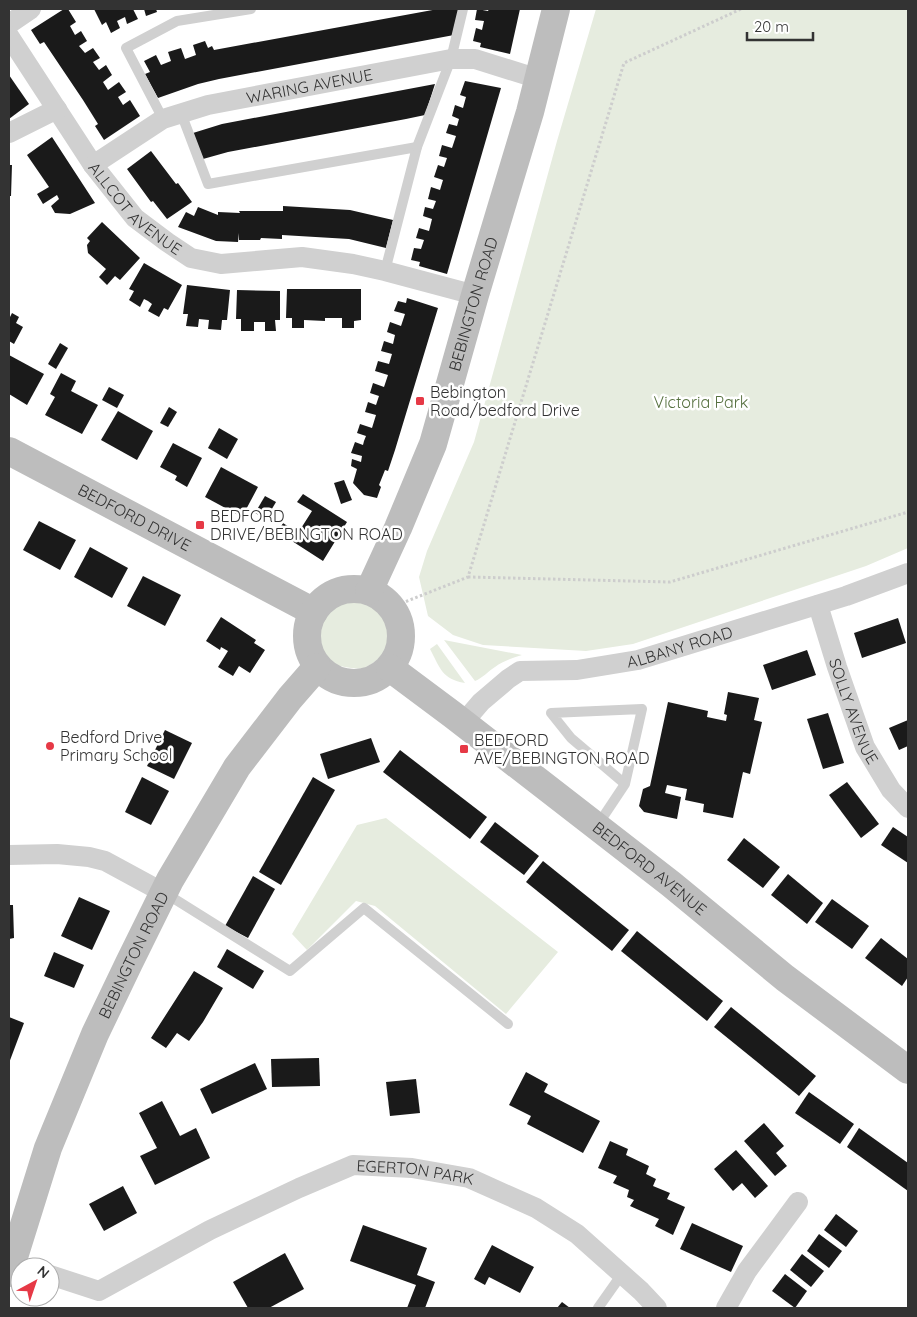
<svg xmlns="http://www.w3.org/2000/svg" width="917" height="1317" viewBox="0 0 917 1317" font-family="Quicksand,sans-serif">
  <rect width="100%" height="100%" fill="#fff"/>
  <g fill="#e6ecdf">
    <polygon points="596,9 908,9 908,548 866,566 633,644 586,651 483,645 453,635 428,616 419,577 427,551 474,442 557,141"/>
    <path d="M357,602C368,605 383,611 388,622C391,629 390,642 387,649C384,655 370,666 364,668C358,669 350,668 345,667C334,665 330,662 324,653C322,650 319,646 318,643C314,625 329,607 346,603C349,602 354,602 357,602Z"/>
    <path d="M444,640L522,655C512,658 503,661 495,667C488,671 483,678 475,681Z"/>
    <path d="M437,644L465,683C442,679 440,668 430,649Z"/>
    <polygon points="386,818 558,952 506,1014 375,906 356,901 307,950 292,934 357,825"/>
  </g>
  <g fill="#1a1a1a">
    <polygon points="64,9 68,9 76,22 70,26 75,35 81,31 87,41 79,46 85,53 93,48 100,58 93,62 99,70 106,65 112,75 103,82 108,90 119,82 126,92 118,97 123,105 130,100 140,116 104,140 95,126 98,124 83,100 44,42 40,44 31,30"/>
    <polygon points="94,9 133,9 138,19 127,24 125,17 117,21 120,28 111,33 106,22 102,25"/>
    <polygon points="144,9 156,9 157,12 146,16"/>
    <polygon points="438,9 459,9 454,35 219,79 198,84 158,98 145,74 150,72 144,61 156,55 161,65 171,61 168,52 181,48 185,59 196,55 193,45 205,41 208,48 212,46 214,50"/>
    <polygon points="477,9 488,11 489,9 520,9 510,54 480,47 481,43 473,41 476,28 482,30 484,21 475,20"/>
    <polygon points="9,75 29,104 9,119"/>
    <polygon points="465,81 501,88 447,274 419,266 420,262 411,260 414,248 421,249 424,240 416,238 419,228 429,231 432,219 423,216 425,207 433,209 436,201 428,199 431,187 440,190 443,180 434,177 438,165 444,167 447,158 439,156 442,145 452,148 456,136 446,133 449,124 457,126 459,119 452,116 455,105 463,108 466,97 460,95"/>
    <polygon points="435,84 425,115 406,119 228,152 203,159 193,133 222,124"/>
    <polygon points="52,137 95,203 70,214 55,213 51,206 59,199 57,195 43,204 37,194 49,187 27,155"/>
    <polygon points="151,151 176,184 178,183 192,202 167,219 153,201 151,202 127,169"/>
    <polygon points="9,165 12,165 11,196 9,196"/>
    <polygon points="283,206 350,210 393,220 386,248 349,239 282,235 282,239 261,238 260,240 239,240 239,233 238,242 216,241 178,227 186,212 194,216 198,207 218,215 218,212 240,213 239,211 283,211"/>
    <polygon points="102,222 140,258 120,280 115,276 107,285 99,277 106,269 88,253 87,245 90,241 87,238"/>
    <polygon points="144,263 182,285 168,310 164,308 159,317 148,311 152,304 148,301 144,299 140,307 129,300 134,291 129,289"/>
    <polygon points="187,285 230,290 227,320 222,320 221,330 208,329 209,320 199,319 198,327 186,326 188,314 183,314"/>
    <polygon points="287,289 361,289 361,320 354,321 354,328 342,328 342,318 325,318 325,321 304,320 304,328 292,328 292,318 286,318"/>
    <polygon points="237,290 280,291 280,320 275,320 276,331 265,331 265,322 254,322 254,331 241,331 241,319 236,319"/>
    <polygon points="407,298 438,308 395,450 388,471 385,470 379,485 381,487 377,498 364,495 353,483 357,469 351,466 352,459 361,462 362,456 351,453 355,442 363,445 364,441 366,436 357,433 360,424 372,428 376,415 365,412 368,402 376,405 379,396 370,393 373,383 384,387 388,375 375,371 378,361 389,364 392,354 381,351 384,341 393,344 395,335 387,332 390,322 401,326 405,314 394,311 398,301 406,303"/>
    <polygon points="12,313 19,317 16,323 23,327 14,344 9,341 9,319"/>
    <polygon points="60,343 68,348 56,369 48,364"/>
    <polygon points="9,355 44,374 27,405 9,394"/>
    <polygon points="61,373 76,381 71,391 98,405 82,434 45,415 55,397 50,394"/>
    <polygon points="109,387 124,395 117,408 102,400"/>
    <polygon points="169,407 177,412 168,427 160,423"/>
    <polygon points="118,411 153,431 137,460 101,440"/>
    <polygon points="219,428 238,439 227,459 208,448"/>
    <polygon points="173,443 202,458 187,487 175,480 177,476 160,467"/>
    <polygon points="221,467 258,487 242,517 205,497"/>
    <polygon points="344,480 352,500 341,504 334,483"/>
    <polygon points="303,494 347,522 323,561 278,532 283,523 298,533 312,511 297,502"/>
    <polygon points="265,496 276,502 266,519 255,513"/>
    <polygon points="39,521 76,540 60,570 23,550"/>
    <polygon points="90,547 128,568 112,598 74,577"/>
    <polygon points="143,576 181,595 165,626 127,606"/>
    <polygon points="221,617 256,640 254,643 265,650 250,673 239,666 233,676 218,667 228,651 221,647 220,650 206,641"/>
    <polygon points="898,618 906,643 862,658 854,633"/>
    <polygon points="807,650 816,675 772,690 763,665"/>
    <polygon points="728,692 759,698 754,720 762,722 750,774 743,772 733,818 703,812 704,804 685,800 687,789 667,785 665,793 681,797 677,819 644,812 639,806 643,789 650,786 668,702 708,711 707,717 726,721 727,715 724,714"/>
    <polygon points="828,713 844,763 823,769 807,719"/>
    <polygon points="908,720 908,746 899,750 889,728"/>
    <polygon points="165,730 192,743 174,779 147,766"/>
    <polygon points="371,738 380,762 328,779 320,754"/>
    <polygon points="400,750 487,817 470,839 383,772"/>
    <polygon points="142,777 169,791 151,825 125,812"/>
    <polygon points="313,777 335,790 281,885 259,872"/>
    <polygon points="847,782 879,824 861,838 829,795"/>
    <polygon points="495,822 539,856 524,875 480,842"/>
    <polygon points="893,827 908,837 908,863 881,845"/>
    <polygon points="744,838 780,867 763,888 727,860"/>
    <polygon points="543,861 629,930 612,951 526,882"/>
    <polygon points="788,874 823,903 807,924 771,895"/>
    <polygon points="253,876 275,889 248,938 225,926"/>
    <polygon points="79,897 110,911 92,950 61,936"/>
    <polygon points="832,899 869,926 852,949 815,922"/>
    <polygon points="9,905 13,905 14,938 9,939"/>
    <polygon points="637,931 723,1001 707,1021 621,951"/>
    <polygon points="881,938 908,959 908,977 902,986 865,958"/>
    <polygon points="227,949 264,971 253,989 217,967"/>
    <polygon points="54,952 84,965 74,988 44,976"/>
    <polygon points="194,971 223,988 203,1022 189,1041 177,1033 166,1048 151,1038"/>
    <polygon points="731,1007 816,1076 799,1096 714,1027"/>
    <polygon points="9,1017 24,1023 9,1063"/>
    <polygon points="319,1058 320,1086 272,1087 271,1059"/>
    <polygon points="255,1063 267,1089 212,1114 200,1089"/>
    <polygon points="526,1072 548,1084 544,1092 600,1121 583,1153 527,1124 531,1116 509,1105"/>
    <polygon points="416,1079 420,1113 390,1116 386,1082"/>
    <polygon points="809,1092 854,1124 840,1144 795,1113"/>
    <polygon points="162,1101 180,1136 196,1128 210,1158 155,1185 140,1156 157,1148 139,1113"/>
    <polygon points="764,1123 784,1146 776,1153 787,1166 775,1176 744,1141"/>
    <polygon points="859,1128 908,1163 908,1191 847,1147"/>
    <polygon points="610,1141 628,1149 626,1155 649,1166 646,1174 656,1179 653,1186 670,1193 667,1199 685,1207 673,1235 655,1226 659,1219 630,1206 634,1200 627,1197 629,1190 613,1183 617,1176 598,1168"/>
    <polygon points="736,1150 768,1186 755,1198 742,1183 733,1191 714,1169"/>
    <polygon points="123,1186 137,1213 104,1231 89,1204"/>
    <polygon points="836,1214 858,1231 846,1247 824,1230"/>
    <polygon points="692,1223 743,1246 731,1272 680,1249"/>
    <polygon points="363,1225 427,1248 417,1275 435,1282 425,1308 407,1308 416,1285 350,1261"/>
    <polygon points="819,1234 842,1251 829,1268 807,1251"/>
    <polygon points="492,1245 534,1267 520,1293 489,1277 485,1285 474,1279"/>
    <polygon points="285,1253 304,1289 269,1308 248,1308 233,1282"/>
    <polygon points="802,1254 824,1271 811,1287 790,1270"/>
    <polygon points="785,1274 807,1291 795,1308 772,1291"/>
    <polygon points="562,1302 570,1308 557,1308"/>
  </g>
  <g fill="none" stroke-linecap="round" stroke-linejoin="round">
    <g stroke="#cdcdcd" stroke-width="3" stroke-dasharray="2.5 2.5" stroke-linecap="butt">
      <polyline points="468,577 670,582 908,512"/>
      <polyline points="392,607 468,577 624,63 741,9"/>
    </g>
    <g stroke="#d0d0d0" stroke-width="10">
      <polyline points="181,113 208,184 417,147 385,271"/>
      <polyline points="163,119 126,48 177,21 251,9"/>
      <polyline points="417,147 451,59 463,9"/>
      <polyline points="597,826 625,784 642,709 551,713 571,738 625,784"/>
      <polyline points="165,893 290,971 364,908 508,1024"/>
      <polyline points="598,1308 622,1274"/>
    </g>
    <g stroke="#d0d0d0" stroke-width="20">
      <polyline points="9,24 31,9"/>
      <path id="s1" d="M9,36L93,165L135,218L167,242L191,258L221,264L302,257L353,264L385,271L475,295"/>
      <polyline points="9,133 57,109"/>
      <path id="s2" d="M93,165L163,119L208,105L451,59H475L539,79"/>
      <path id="s3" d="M818,605L837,667L865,747L891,790L908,808"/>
      <path id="s4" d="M463,723L481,702L508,679L520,671L577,670L638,660L846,596L908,573"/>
      <polyline points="9,855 57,854 89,857 105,861 164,893"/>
      <path id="s5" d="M50,1275L99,1291L210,1230L299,1188L353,1165L412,1168L469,1178L536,1208L577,1234L641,1291L657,1308"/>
      <polyline points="726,1308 747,1271 798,1202"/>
    </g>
    <g stroke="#bdbdbd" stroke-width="28">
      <path id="s6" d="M9,451L314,612"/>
      <circle cx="354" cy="636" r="47"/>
      <path id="s7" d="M369,591L398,528L433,444L475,295L530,112L556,9"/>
      <path id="s8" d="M390,668L453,715L671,884L785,978L908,1070"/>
      <path id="s9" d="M9,1273L48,1148L95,1034L129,963L170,880L237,767L290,698L317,667"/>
    </g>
  </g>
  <g fill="#e63946" stroke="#fff" stroke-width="2">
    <rect x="415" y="396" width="10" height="10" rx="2.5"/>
    <rect x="195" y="520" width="10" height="10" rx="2.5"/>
    <circle cx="50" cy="746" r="5"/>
    <rect x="459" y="744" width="10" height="10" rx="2.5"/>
  </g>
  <g text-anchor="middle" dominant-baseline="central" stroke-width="5" stroke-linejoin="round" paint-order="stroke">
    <g font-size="16" fill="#333" stroke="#fff">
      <text stroke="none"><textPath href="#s2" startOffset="234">WARING AVENUE</textPath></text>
      <text stroke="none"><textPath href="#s1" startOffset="215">ALLCOT AVENUE</textPath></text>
      <text stroke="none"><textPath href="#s7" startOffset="306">BEBINGTON ROAD</textPath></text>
      <text stroke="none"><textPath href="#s6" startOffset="142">BEDFORD DRIVE</textPath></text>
      <text stroke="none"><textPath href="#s4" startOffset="240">ALBANY ROAD</textPath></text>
      <text stroke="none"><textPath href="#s3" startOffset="112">SOLLY AVENUE</textPath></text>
      <text stroke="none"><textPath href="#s8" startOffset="328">BEDFORD AVENUE</textPath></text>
      <text stroke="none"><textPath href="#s9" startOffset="342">BEBINGTON ROAD</textPath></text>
      <text stroke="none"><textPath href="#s5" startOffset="398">EGERTON PARK</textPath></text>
    </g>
    <g font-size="16" fill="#333" stroke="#fff" text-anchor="start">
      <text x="430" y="392">Bebington<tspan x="430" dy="18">Road/bedford Drive</tspan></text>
      <text x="210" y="516">BEDFORD<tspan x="210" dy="18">DRIVE/BEBINGTON ROAD</tspan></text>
      <text x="60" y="737">Bedford Drive<tspan x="60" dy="18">Primary School</tspan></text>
      <text x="474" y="740">BEDFORD<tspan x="474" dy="18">AVE/BEBINGTON ROAD</tspan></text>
    </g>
    <g font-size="16" fill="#56703f" stroke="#fff">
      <text x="701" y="402">Victoria Park</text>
    </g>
  </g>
  <rect width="917" height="1317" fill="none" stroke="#333333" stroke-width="20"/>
  <g transform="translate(35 1282) rotate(40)"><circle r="24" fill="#ffffff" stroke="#adadad"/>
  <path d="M0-4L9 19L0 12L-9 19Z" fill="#e63946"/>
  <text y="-8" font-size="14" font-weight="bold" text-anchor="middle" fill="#333333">N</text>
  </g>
  <path d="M747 32v8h66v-8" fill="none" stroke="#333333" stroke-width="2.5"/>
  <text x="754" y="32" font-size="15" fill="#333333" stroke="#ffffff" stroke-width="4" paint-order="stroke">20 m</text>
</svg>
